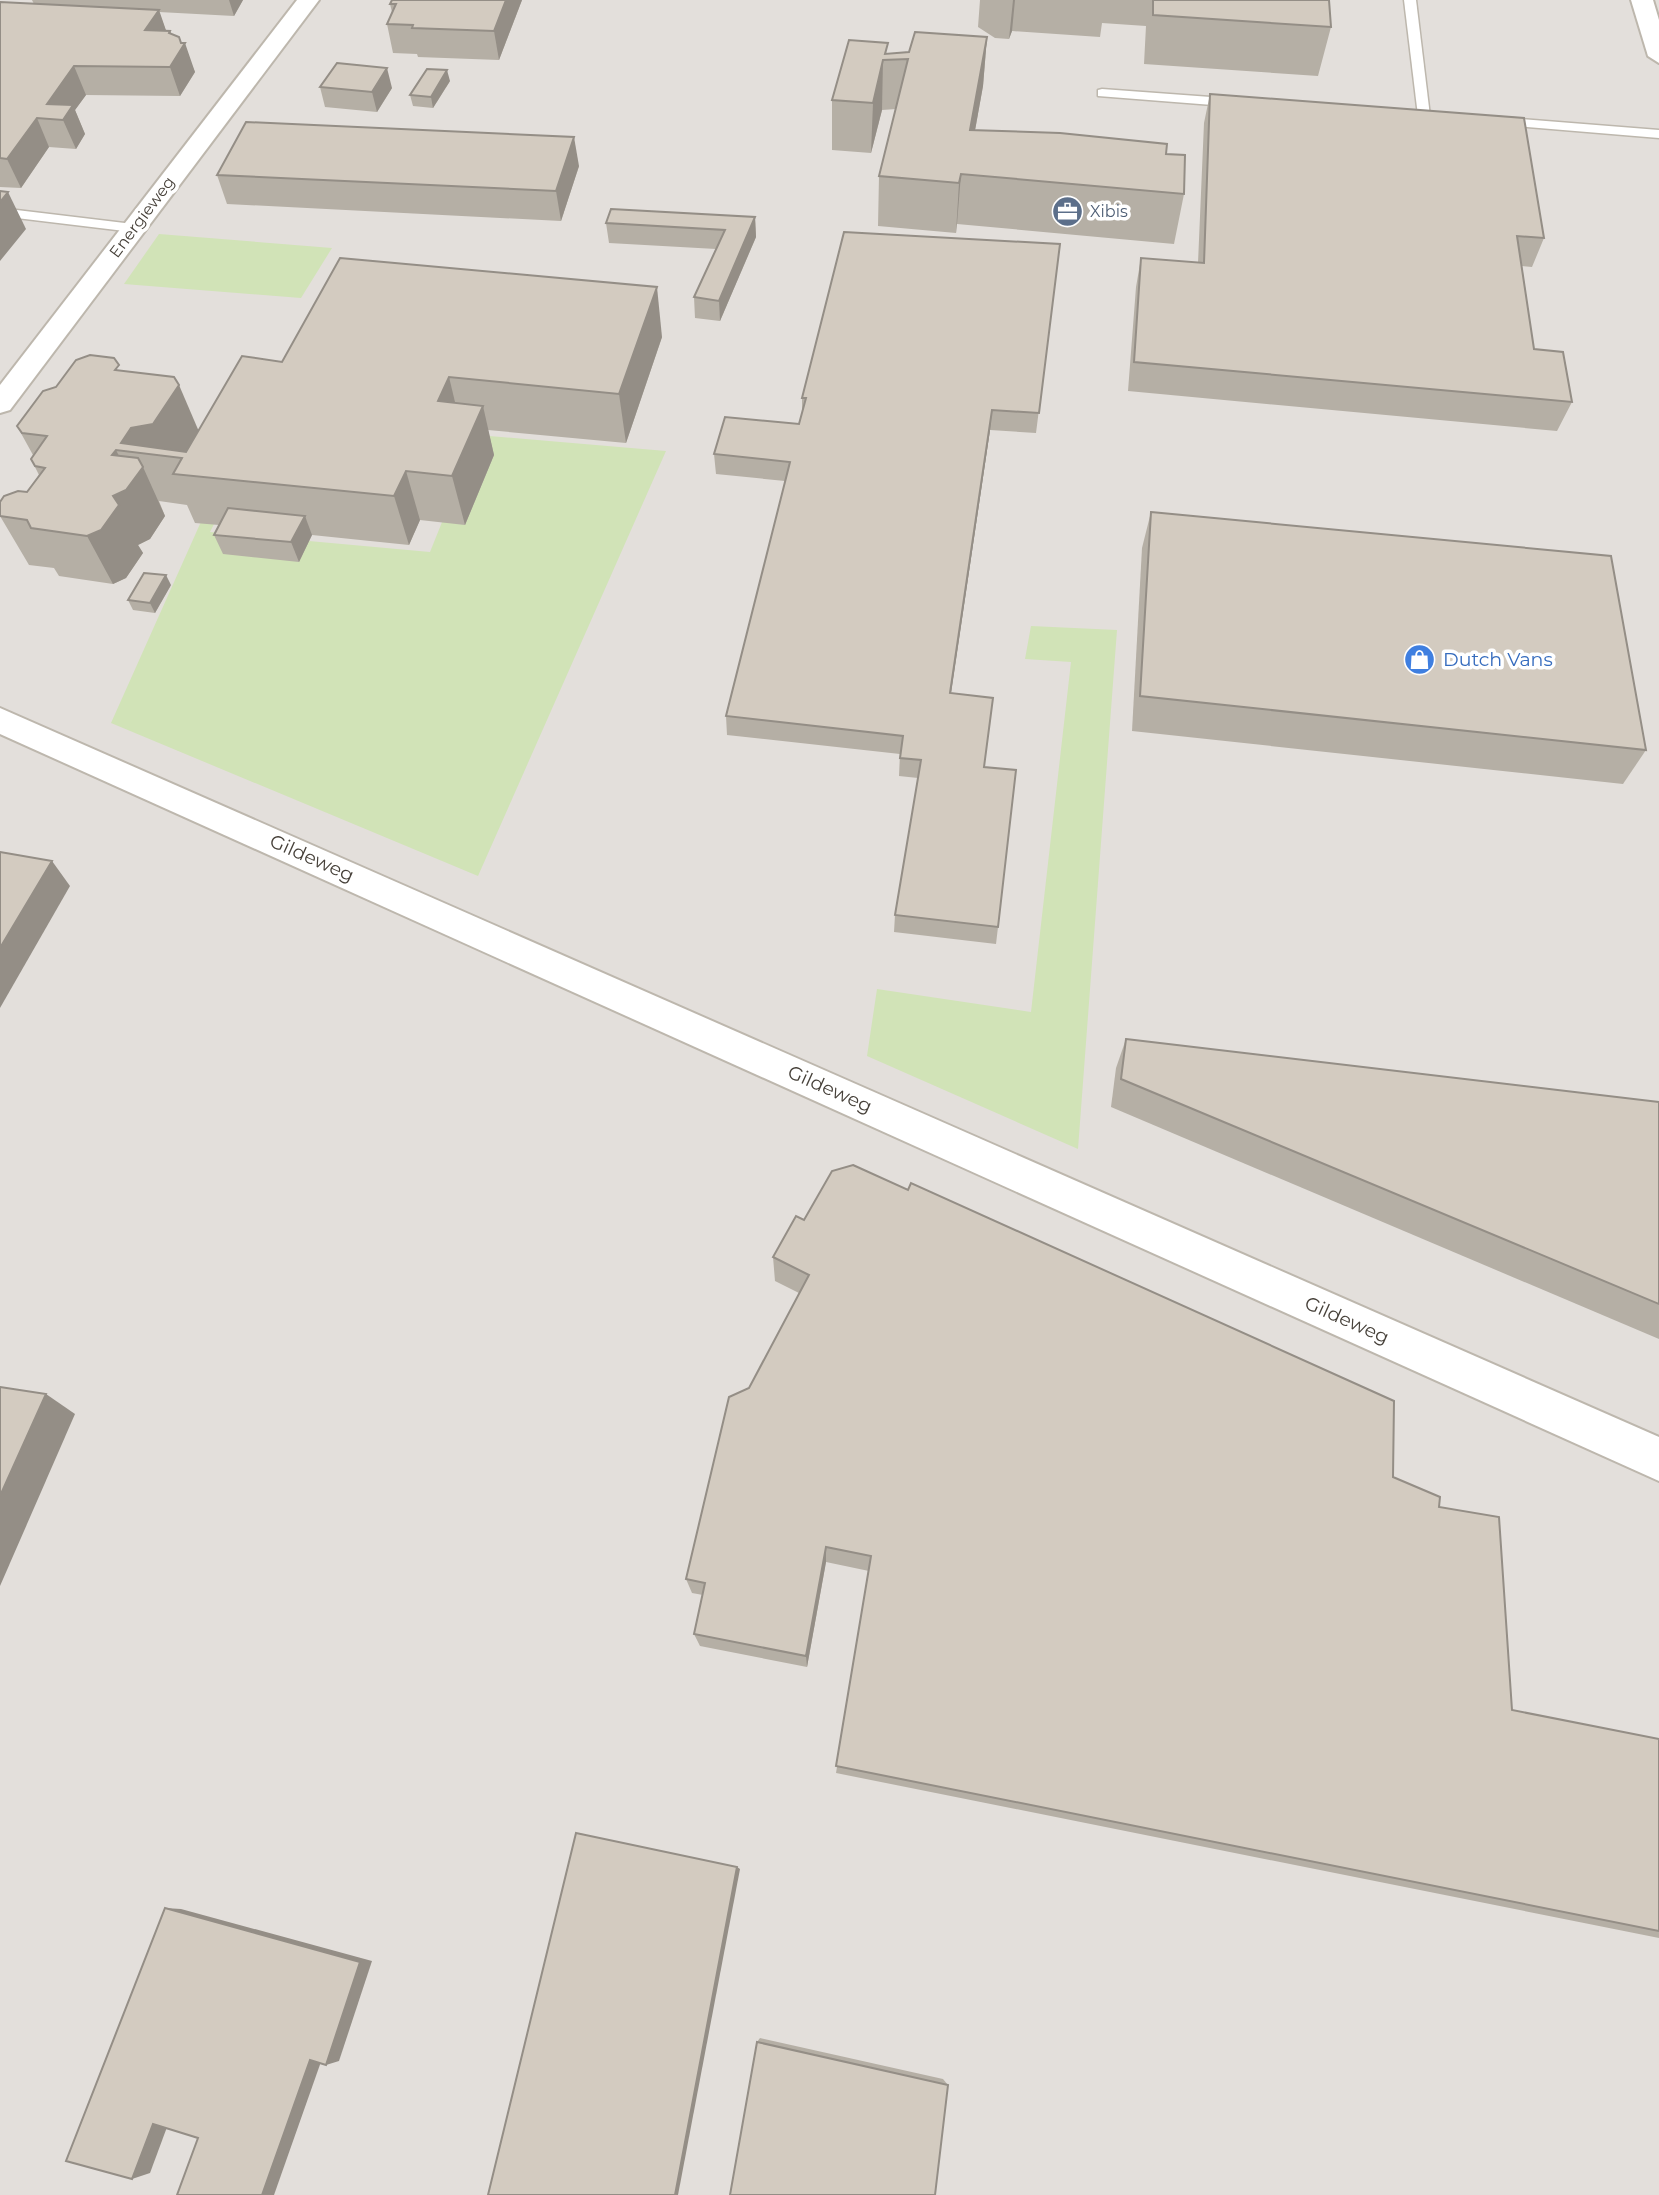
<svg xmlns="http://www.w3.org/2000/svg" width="1659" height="2195" viewBox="0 0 1659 2195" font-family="Montserrat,sans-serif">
  <rect width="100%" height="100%" fill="#f3f0ea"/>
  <rect fill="#e3dfdb" x="0" y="0" width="1659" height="2195"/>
  <g fill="#d1e3b7">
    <polygon points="159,234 332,248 301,298 124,284"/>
    <polygon points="477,435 666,451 478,876 111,723 204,515 218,516 210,532 430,552"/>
    <polygon points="1031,626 1117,630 1078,1149 867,1056 877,989 1031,1012 1071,662 1025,659"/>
  </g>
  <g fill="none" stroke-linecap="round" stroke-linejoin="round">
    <defs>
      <g id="service">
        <polygon points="1404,0 1416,0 1430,116 1424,120 1418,116"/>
        <polygon points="1102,89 1238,99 1244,103 1238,107 1098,96 1098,90"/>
        <polygon points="1497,117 1659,130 1659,138 1492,124 1491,121"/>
        <polygon points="0,208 133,224 140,228 133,232 0,216"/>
      </g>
      <polygon id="minor" points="0,708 1659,1437 1659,1481 0,734"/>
      <g id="tertiary">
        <polygon points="297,0 319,0 10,410 0,413 0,385"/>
        <polygon points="1631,0 1653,0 1659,20 1659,63 1648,56"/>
      </g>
    </defs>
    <use href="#service" stroke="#bdb7ad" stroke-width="3"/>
    <use href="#minor" stroke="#bdb7ad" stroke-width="4"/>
    <use href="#tertiary" stroke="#bdb7ad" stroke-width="4"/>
    <use href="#service" fill="#fff" fill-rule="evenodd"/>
    <use href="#minor" fill="#fff" fill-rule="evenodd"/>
    <use href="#tertiary" fill="#fff" fill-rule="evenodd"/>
  </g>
  <g fill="#b5afa5">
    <polygon points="32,0 243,0 234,16 159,12 166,31 170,31 171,34 179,37 195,72 180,96 86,95 75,110 85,134 76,149 49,147 21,188 0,187 0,2 34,4"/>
    <polygon points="522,0 499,60 418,57 417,54 393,53 387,24 392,12 390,4"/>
    <polygon points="980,0 1329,0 1331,27 1318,76 1144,64 1146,26 1102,23 1100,37 1012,31 1009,39 995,38 978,27"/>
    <polygon points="987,37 983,86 975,130 1166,154 1184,194 1174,244 957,224 956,233 878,226 879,176 896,109 882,110 871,153 832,150 832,100 888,54 909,52"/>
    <polygon points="450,81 433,108 413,106 410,95"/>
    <polygon points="320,87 392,88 377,112 325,107"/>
    <polygon points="1210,94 1544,238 1532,267 1522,266 1534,349 1572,402 1557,431 1128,391 1136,287 1141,258 1198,263 1204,123"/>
    <polygon points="579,166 561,221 227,204 217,175"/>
    <polygon points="755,217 756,237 720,321 695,318 694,297 716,249 609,243 606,223"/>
    <polygon points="1060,244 1036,433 990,430 951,694 984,767 998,927 996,944 894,932 895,915 918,778 899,776 900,754 727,735 726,716 785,481 716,474 714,454 799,424 802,413 802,398"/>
    <polygon points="662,337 626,443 488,430 494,455 465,525 420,520 409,545 312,535 299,562 223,554 214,535 219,525 195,523 187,505 159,501 165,516 150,539 138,545 143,553 126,578 113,584 59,576 54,568 29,565 0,516 27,492 39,475 31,459 33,455 17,426 122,371 198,430 282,362"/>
    <polygon points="1151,512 1646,750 1623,784 1132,731 1142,548"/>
    <polygon points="171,585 155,613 133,610 128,600"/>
    <polygon points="1126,1039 1659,1102 1659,1339 1111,1107 1116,1068"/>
    <polygon points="773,1257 1393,1477 1439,1507 1512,1710 1659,1739 1659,1938 836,1773 869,1571 826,1562 807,1667 700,1646 694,1634 703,1595 692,1593 686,1579 799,1293 775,1281"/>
    <polygon points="760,2038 943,2079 948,2085 757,2042"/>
  </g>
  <g fill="#948e86">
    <polygon points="229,0 243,0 234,16"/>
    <polygon points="506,0 522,0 499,60 494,31"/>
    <polygon points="1013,0 1015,0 1012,31 1009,39"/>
    <polygon points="159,10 169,39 145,30"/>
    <polygon points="170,31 178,54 179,37 183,47 185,43 195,72 180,96 170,67 169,33"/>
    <polygon points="987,37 983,86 967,175 970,130"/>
    <polygon points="883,60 882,110 871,153 873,103"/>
    <polygon points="74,66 86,95 75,110 85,134 76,149 63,120 47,104"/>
    <polygon points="387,68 392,88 377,112 372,92"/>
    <polygon points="447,70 450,81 433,108 431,97"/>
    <polygon points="37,118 49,147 21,188 7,159"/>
    <polygon points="574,137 579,166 561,221 556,191"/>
    <polygon points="961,174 957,224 956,233 959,183"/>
    <polygon points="8,192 26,229 0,261 0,202"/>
    <polygon points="755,217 756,237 720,321 719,301"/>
    <polygon points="657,287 662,337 626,443 619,394"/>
    <polygon points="449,377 461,427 438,401"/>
    <polygon points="179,385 200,434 182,458 121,443 131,428"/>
    <polygon points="483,406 494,455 465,525 452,476"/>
    <polygon points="992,410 990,430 948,712 950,693"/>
    <polygon points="116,450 132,482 143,467 165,516 150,539 138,545 143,553 126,578 113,584 87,536 113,496 112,455"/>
    <polygon points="406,471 420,520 409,545 394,496"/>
    <polygon points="305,516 312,535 299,562 291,542"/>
    <polygon points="166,575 171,585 155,613 150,603"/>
    <polygon points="52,861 70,886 0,1008 0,948"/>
    <polygon points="46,1394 75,1414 0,1586 0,1496"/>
    <polygon points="826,1547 826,1562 807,1667 806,1656"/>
    <polygon points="737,1867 740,1869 678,2195 675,2195"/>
    <polygon points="165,1908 181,1909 372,1961 339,2061 326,2065"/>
    <polygon points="323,2056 274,2195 262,2195 310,2060"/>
    <polygon points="170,2119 150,2173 132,2179 153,2124"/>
  </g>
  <g fill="#d3cbc0" stroke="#948e86" stroke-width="2">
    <polygon points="392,0 506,0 494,31 412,28 413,25 387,24 396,4 390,4"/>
    <polygon points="1153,0 1329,0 1331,27 1153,15"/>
    <polygon points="0,2 159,10 145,30 170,31 169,33 179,37 181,43 185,43 170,67 74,66 47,104 73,105 63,120 37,118 7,159 0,158"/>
    <polygon points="915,32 987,37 970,130 1060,133 1167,144 1166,154 1185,155 1184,194 961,174 959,183 879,176 908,59 883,60 873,103 832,100 849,40 888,43 885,54 909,52"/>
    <polygon points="337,63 387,68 372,92 320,87"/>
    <polygon points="427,69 447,70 431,97 410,95"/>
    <polygon points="1210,94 1524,118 1544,238 1517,236 1534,349 1563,352 1572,402 1134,362 1141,258 1204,263"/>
    <polygon points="246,122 574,137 556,191 217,175"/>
    <polygon points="0,191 8,192 0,202"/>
    <polygon points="611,209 755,217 719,301 694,297 725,230 606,223"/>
    <polygon points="844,232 1060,244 1039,413 992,410 950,693 993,698 984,767 1016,770 998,927 895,915 921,760 900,758 903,736 726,716 790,462 714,454 725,417 799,424 806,398 802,398"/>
    <polygon points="340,258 657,287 619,394 449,377 438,401 483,406 452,476 406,471 394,496 173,474 182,458 116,450 112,455 138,458 143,467 126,490 113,496 119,505 101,530 87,536 31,528 27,520 0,516 0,502 4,496 18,491 27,492 45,468 35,466 31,459 47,436 22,433 17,426 43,391 56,387 76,360 90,355 114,358 119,365 115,370 174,377 179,385 153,424 131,428 121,443 186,452 242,356 282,362"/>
    <polygon points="228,508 305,516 291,542 214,535"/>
    <polygon points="1151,512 1611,556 1646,750 1140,696"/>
    <polygon points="144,573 166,575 150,603 128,600"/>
    <polygon points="0,852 52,861 0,948"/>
    <polygon points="1126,1039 1659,1102 1659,1304 1121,1079"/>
    <polygon points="853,1165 908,1190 911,1183 1394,1401 1393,1477 1440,1497 1439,1507 1499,1517 1512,1710 1659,1739 1659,1931 836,1766 871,1556 826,1547 806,1656 694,1634 705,1583 686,1579 729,1397 749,1388 809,1275 773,1257 796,1216 804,1220 832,1171"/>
    <polygon points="0,1387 46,1394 0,1496"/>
    <polygon points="576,1833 737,1867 675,2195 488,2195"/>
    <polygon points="165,1908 360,1962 326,2065 310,2060 262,2195 177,2195 198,2138 153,2124 132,2179 66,2161"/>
    <polygon points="757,2042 948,2085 935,2195 730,2195"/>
  </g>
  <defs>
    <symbol id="office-disc" viewBox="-11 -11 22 22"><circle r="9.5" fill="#5c6f8a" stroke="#fff"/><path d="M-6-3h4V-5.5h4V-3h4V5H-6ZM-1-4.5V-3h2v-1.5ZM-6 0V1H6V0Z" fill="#fff"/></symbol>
    <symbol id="shop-disc" viewBox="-11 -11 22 22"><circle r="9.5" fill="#3f7fe0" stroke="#fff"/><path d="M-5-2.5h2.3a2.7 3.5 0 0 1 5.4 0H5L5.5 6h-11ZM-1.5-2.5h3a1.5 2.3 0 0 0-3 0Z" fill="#fff"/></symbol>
  </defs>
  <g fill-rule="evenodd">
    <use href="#office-disc" x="1050" y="194" width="35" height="35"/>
    <use href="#shop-disc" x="1402" y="642" width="35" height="35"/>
  </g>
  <g text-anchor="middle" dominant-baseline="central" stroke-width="7" stroke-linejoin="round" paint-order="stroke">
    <g font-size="16" fill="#4e5e75" stroke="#fff" text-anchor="start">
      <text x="1090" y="211">Xibis</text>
    </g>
    <g font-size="16" fill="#464039" stroke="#fff">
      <text transform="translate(142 217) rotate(-53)">Energieweg</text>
    </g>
    <g font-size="19" fill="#366cbe" stroke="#fff" text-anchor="start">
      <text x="1443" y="659">Dutch Vans</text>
    </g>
    <g font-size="19" fill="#464039" stroke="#fff">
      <text transform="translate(312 858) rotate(24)">Gildeweg</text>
      <text transform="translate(830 1089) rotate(24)">Gildeweg</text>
      <text transform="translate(1347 1320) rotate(24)">Gildeweg</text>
    </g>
  </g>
</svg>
